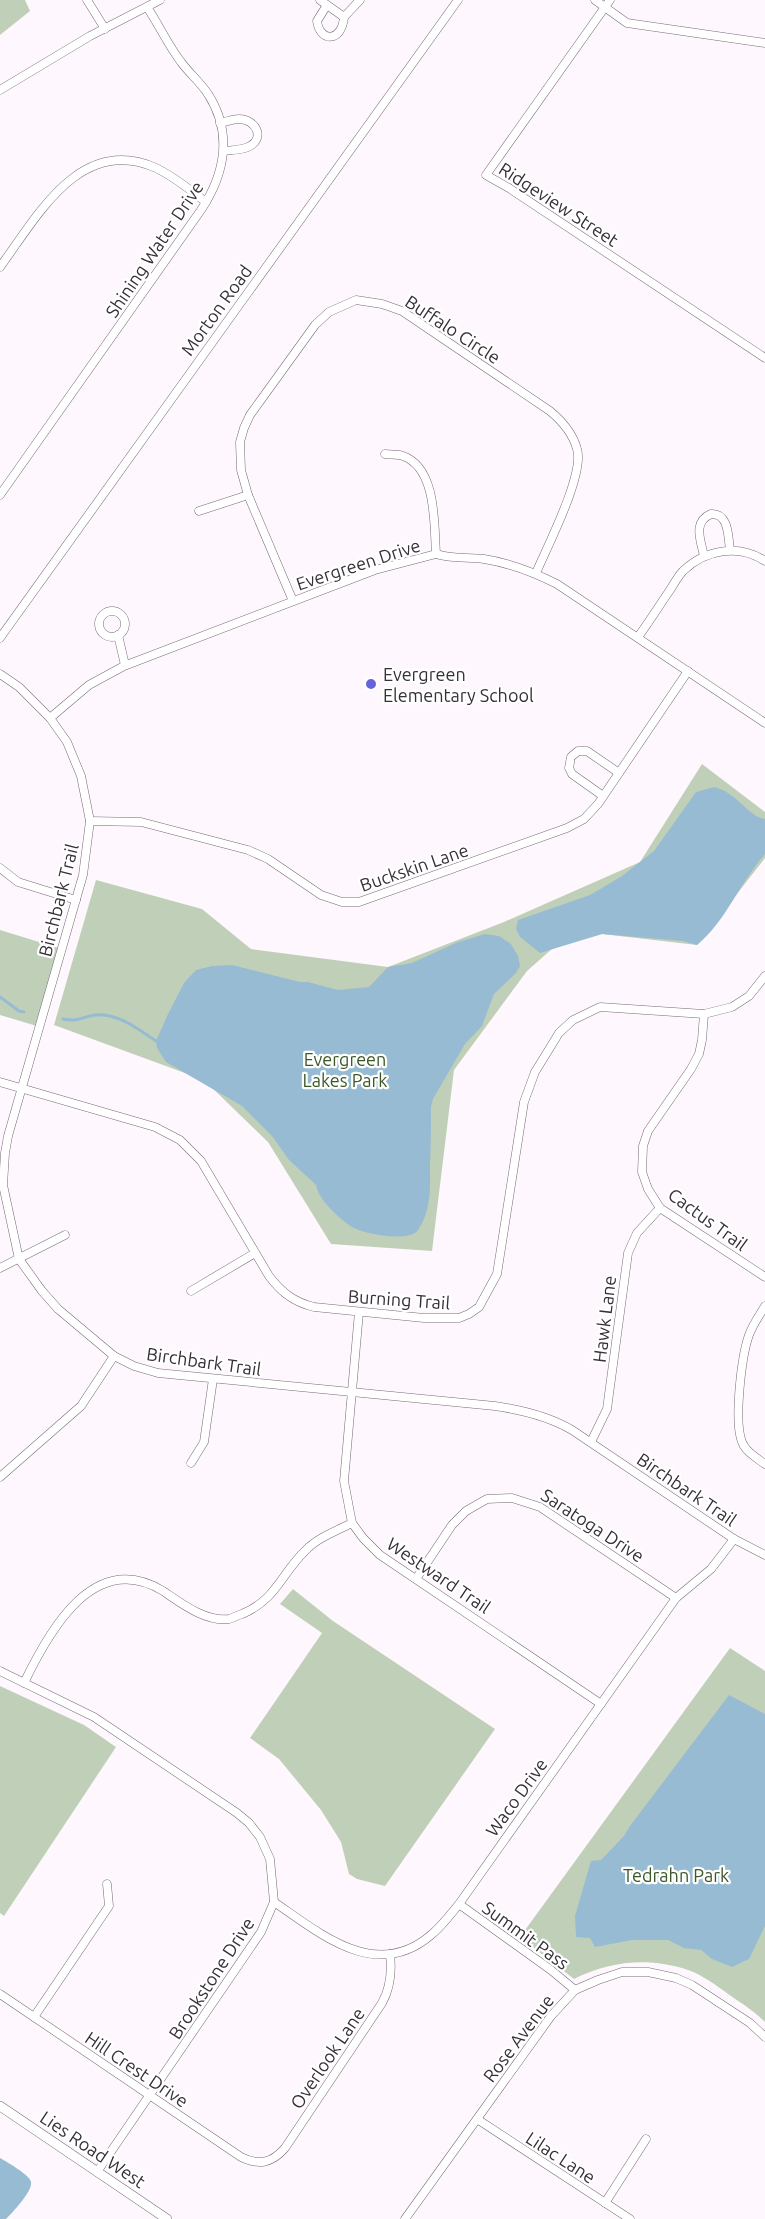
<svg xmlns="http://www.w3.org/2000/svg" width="765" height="2219" viewBox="0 0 765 2219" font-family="Ubuntu,sans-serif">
  <rect width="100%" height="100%" fill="#fef8fe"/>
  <g fill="#c0d0b8">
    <polygon points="0,0 25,0 30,11 0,35"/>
    <polygon points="702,764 765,812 765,858 697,945 602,934 553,948 527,971 454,1070 432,1251 331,1244 268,1142 204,1080 54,1025 96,880 202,909 251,949 388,967 504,922 640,862"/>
    <polygon points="0,930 62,949 40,1027 0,1015"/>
    <polygon points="293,1589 333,1621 495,1729 385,1886 357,1879 349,1874 341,1842 321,1810 279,1759 250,1738 322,1633 280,1604"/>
    <path d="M730,1648L765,1671V2022C754,2011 741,2003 728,1994C716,1985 702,1975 688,1970C648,1957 611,1961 574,1979L520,1937Z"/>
    <polygon points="0,1686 84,1725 116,1747 4,1916 0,1913"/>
  </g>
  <g fill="#97bbd2">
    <path d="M714,787C737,792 748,817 765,819V854C740,882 726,921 697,945L683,941L602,934L540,953L520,937L516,929L518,920L590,895L622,876L654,851L696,792Z"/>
    <path d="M485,934L499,936L511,944L518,956L520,966L516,973L494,994L482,1026L465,1044L433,1099L431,1107C431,1126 431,1144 430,1163C430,1185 432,1210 418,1230C409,1243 364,1234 352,1227C339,1218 319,1201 316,1185L289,1160L272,1136L242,1106L166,1062L157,1048L156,1041L168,1014L184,983L196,970L212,966L232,965L300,982H308L338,990L369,987L388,967L412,963L458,942Z"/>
    <polygon points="729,1695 765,1714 765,1926 749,1959 732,1967 712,1959 701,1950 684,1948 668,1940 632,1940 595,1947 590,1938 576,1937 575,1916 591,1861 601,1860 624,1836 630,1826"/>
    <path d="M0,2158C7,2162 30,2175 31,2182C33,2191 12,2213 6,2219H0Z"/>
  </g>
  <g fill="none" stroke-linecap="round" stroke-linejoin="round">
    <g stroke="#97bbd2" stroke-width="3">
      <polyline points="0,997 19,1011 24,1012"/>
      <path d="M63,1019C78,1022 82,1017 95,1015C117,1012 139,1030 156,1041"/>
    </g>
    <defs>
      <g id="minor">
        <polyline points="87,0 105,29"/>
        <polyline points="320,0 344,17 360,0"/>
        <polyline points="595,0 627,23 765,43"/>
        <polyline points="610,0 486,175 509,188 765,358"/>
        <path d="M327,5L317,21C320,43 342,42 344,17"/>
        <polyline points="0,90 90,36 160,0"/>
        <path d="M220,123C226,122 233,119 239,119C256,119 266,139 248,147C241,150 232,150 224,151"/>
        <path d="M0,267C37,217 80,134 156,168C175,177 190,190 206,202"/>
        <path d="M385,454C390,455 398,454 403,456C437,468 434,525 436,554"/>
        <path d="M0,495L201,210C225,174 233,133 208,94C200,82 189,73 181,62C168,45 159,25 147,7"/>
        <polyline points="199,511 248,495"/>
        <path d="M704,556C701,541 692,522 711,514C729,513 728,536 730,550"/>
        <path d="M293,601L248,495L241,470L240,442L244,428L250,415L315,325L329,312L356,300L382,304L402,311L550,411C562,421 573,434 577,449C585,474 547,547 536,573"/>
        <circle cx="112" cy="624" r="13"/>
        <polyline points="118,635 125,665"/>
        <path d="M638,637C649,622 659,606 670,590C674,584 678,576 683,571C706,549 739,544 765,561"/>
        <polyline points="0,638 458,0"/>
        <path d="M0,674L19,687L50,718L67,742L81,776L90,821L83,875L8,1136L5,1153L3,1185L19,1259L42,1291L58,1309L114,1356L134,1366L158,1373L495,1406C522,1410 548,1416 572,1430L734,1539L765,1555"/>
        <path d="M50,718L89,685L124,666L375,570L436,554C451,559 468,557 484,559C510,563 533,572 557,584L765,723"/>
        <polyline points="603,796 572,774 569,768 571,757 578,751 587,751 619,773"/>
        <polyline points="90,821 141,822 248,850 268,859 321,895 342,902 359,902 567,828 584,819 598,804 688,671"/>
        <polyline points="0,868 18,882 76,900"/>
        <polyline points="704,1014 702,1040 699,1054 691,1069 648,1131 643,1146 642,1172 648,1189 660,1208 765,1277"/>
        <path d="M0,1082L155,1127L180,1140L201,1161L269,1276C282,1293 294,1302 314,1307L424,1318H459L469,1314L479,1307L497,1274L524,1102L535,1072L559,1033L573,1020L600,1007L704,1014L732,1007L749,996L765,976"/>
        <polyline points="0,1268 65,1235"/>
        <polyline points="191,1291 255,1253"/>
        <path d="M765,1306C759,1316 753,1324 749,1335C742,1355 732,1427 744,1446C748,1453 758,1459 765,1464"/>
        <polyline points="359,1312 344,1481 352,1523 363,1538 380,1555 601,1704"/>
        <polyline points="591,1442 607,1409 628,1253 637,1233 660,1208"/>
        <polyline points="191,1463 204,1442 213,1379"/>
        <polyline points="0,1477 81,1406 114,1356"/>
        <polyline points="416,1579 452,1525 466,1511 487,1499 512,1498 540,1507 676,1598"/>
        <polyline points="0,1671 94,1717 237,1813 249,1823 260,1837 270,1859 274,1902 261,1932 97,2172"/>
        <path d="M24,1683C49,1631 94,1549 163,1591C181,1603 205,1622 229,1619C233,1618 238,1615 242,1614C276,1600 281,1574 305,1551C317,1538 336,1531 352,1523"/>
        <path d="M274,1902C321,1934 376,1982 431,1935C442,1926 450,1915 459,1904L676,1598L711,1569L734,1539"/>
        <polyline points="459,1904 551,1970 575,1990"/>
        <path d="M0,1994L241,2157C259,2166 272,2163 285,2148L382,2003C391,1987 392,1971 390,1954"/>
        <polyline points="34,2017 109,1906 107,1884"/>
        <polyline points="477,2119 630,2219"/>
        <polyline points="605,2203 646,2139"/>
        <polyline points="405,2219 551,2016 575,1990 598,1980 622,1972 648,1972 676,1978 692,1985 750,2023 765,2037"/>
      </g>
      <polyline id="tertiary" points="0,2106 167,2219"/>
    </defs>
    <use href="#minor" stroke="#776a78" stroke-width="9"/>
    <use href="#tertiary" stroke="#776a78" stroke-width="10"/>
    <use href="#minor" stroke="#fff" stroke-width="8"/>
    <use href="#tertiary" stroke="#fff" stroke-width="9"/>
  </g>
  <circle fill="#6564dd" stroke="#fff" stroke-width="2" cx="371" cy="684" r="6"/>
  <g text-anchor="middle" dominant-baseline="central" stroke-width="4.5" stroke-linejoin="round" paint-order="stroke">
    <g font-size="18" fill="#373137" stroke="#fff">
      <text transform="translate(559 204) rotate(33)">Ridgeview Street</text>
      <text transform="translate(154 249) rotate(-56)">Shining Water Drive</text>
      <text transform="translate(216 310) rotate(-54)">Morton Road</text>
      <text transform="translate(453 329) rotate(33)">Buffalo Circle</text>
      <text transform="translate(358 564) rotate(-18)">Evergreen Drive</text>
      <text transform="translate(414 867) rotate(-19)">Buckskin Lane</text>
      <text transform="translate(58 900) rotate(-76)">Birchbark Trail</text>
      <text transform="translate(708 1219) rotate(36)">Cactus Trail</text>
      <text transform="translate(399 1299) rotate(4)">Burning Trail</text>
      <text transform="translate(604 1319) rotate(-83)">Hawk Lane</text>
      <text transform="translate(204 1361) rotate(8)">Birchbark Trail</text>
      <text transform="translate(687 1489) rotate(34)">Birchbark Trail</text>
      <text transform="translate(593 1525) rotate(33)">Saratoga Drive</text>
      <text transform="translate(439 1575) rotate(34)">Westward Trail</text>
      <text transform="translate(516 1797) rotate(-54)">Waco Drive</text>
      <text transform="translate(526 1935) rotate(36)">Summit Pass</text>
      <text transform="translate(211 1978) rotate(-57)">Brookstone Drive</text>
      <text transform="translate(518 2038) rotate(-53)">Rose Avenue</text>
      <text transform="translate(327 2058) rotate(-56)">Overlook Lane</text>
      <text transform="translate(137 2069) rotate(34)">Hill Crest Drive</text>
      <text transform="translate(93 2149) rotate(34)">Lies Road West</text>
      <text transform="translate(561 2157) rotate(33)">Lilac Lane</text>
    </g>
    <g font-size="18" fill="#373137" stroke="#fff" text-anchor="start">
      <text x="383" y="674">Evergreen<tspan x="383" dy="21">Elementary School</tspan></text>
    </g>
    <g font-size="18" fill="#3c5828" stroke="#fff">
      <text x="345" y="1059">Evergreen<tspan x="345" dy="21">Lakes Park</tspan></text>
      <text x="676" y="1875">Tedrahn Park</text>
    </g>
  </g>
</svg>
